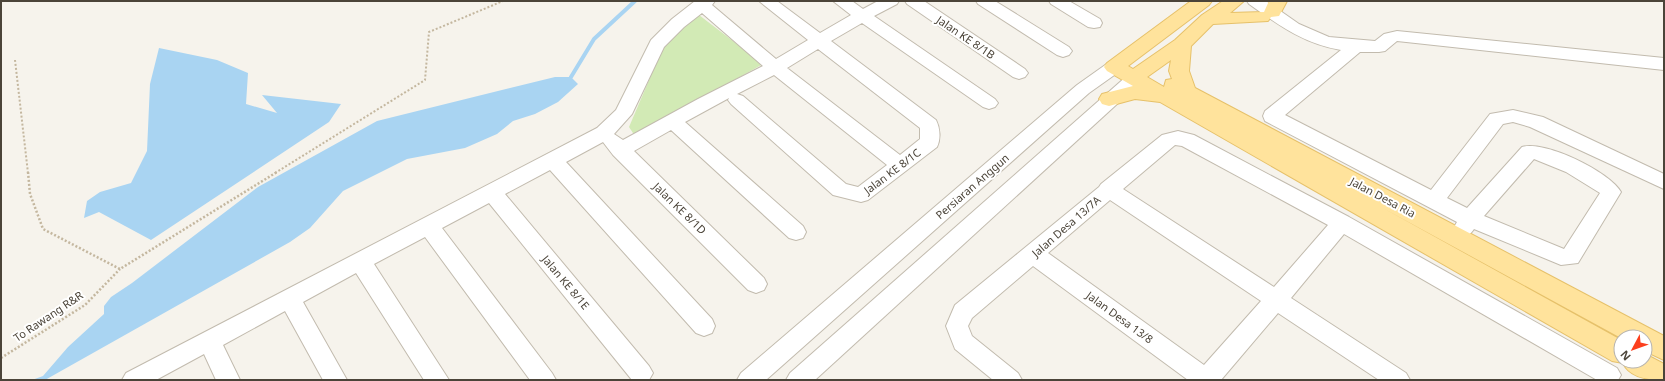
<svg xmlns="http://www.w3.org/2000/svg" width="1665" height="381" viewBox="0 0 1665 381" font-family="'Noto Sans',sans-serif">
  <rect width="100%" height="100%" fill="#f6f3ec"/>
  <polygon fill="#d2eab5" points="699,15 763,64 635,136 629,127 664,45"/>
  <g fill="#a9d4f2">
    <polygon points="159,48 217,60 248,73 246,104 277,113 262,95 341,104 329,122 151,240 99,212 84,218 87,201 100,192 131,183 147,151 150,84"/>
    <polygon points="555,77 571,77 578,84 558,102 535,114 513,121 497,134 465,148 407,159 343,191 310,228 290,242 45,380 32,380 43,376 68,347 104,314 104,306 111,297 132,283 258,187 377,121"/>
  </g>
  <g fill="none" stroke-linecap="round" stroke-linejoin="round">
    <polyline stroke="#a9d4f2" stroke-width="4" points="571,77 594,39 635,1"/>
    <defs>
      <g id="minor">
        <path d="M695,1H715L712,5L776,59L808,40L759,1H777L820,33L851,15L833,1H852L863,9L878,1H899L897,4L874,16L995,99L998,103L995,107L989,109L983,107L862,23L831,41L936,120C940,128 941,139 937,147L868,200L861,202L833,195L731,104L728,100L729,98L685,122L803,226L806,232L803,238L796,240L789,238L671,130L634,151L764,278L767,284L764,290L756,293L748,290L613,155L603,142L566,162L712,319L715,326L712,333L704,336L696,333L550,170L505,194L649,366L653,373L649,380H632L489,203L442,228L552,373L556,380H530L425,237L374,264L449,380H424L356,273L303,302L347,380H323L285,311L223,345L240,380H216L204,354L156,380H122L126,373L597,128L616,110L651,40L672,19ZM702,13L763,66L698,99L623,140L614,134L632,114L664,47L684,27ZM818,49L920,128V139L900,155L787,68ZM774,75L887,165L858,187L846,184L743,96L737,94Z"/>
        <polygon points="905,1 924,1 1025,69 1028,73 1025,77 1019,79 1013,77 907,4"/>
        <polygon points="976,1 995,1 1069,47 1072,51 1069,55 1063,57 1057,55 978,4"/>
        <polygon points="1049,1 1069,1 1100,19 1102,23 1100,27 1094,28 1088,27 1051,4"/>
        <path d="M1247,1H1266L1299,24L1329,37L1375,41L1384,34L1397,31L1664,58V70L1397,41L1385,51L1379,52H1360L1285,115L1431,190L1490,114L1513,110L1543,117L1664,174V189L1530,127L1513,122L1503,124L1447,198L1467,208L1522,147C1545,140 1610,172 1621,192L1578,263L1561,265L1474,229C1469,237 1464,237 1456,235L1453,229L1457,222L1265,121L1263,116L1265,111L1341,50C1304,44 1279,25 1249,4ZM1534,159L1566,172L1600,193L1564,249L1484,216Z"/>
        <polygon points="1114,61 1120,63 1123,67 1120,71 1089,93 766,380 737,380 741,373 1077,85 1108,63"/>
        <polygon points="1134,73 1140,75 1143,79 1140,83 815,380 786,380 790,373 1128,75"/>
        <path d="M1178,131L1194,135L1349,217L1617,368L1621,375L1618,380H1597L1344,234L1291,298L1406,373L1410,380H1379L1278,313L1221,380H1188L1033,266L972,318L968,326L972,336L1018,373L1022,380H993L955,349L946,326L955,305L1099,187L1101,184L1162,135ZM1175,145L1182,146L1328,225L1274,287L1123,189ZM1110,200L1261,301L1204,365L1048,253Z"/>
      </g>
      <path id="major" d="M1191,1H1212L1209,5L1128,66L1133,69L1175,40L1202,15L1223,1H1244L1230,13L1264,12L1269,1H1287L1279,16L1271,17L1268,21L1213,24L1191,46L1189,71L1195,88L1664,336V360L1645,351V337L1621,338L1381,207L1621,340V361H1645V354L1664,364V380C1649,380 1630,378 1623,363L1612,361L1160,102L1135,99L1109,106L1102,104L1099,99L1102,94L1133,86L1107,71L1104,67L1107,63ZM1171,60L1169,71L1172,79L1166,80L1164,87L1147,77Z"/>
    </defs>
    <use href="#minor" stroke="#c2bbae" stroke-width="2"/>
    <use href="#major" stroke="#e6c16a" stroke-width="2"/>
    <g stroke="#c4b79f" stroke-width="2" stroke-dasharray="2 2" stroke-linecap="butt">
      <polyline points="15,60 28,173"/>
      <polyline points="275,173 425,80 429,32 503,1"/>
    </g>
    <g stroke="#c4b79f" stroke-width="2.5" stroke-dasharray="2 2" stroke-linecap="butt">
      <polyline points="28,172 30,194 43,229 120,269 277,172"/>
      <polyline points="1,358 85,305 120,269"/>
    </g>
    <use href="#minor" fill="#fff" fill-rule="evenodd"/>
    <use href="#major" fill="#ffe39c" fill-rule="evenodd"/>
  </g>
  <g text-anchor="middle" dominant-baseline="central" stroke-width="4" stroke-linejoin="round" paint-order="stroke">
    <g font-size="11" fill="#4b4439" stroke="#fff">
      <text transform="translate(966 37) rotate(34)">Jalan KE 8/1B</text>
      <text transform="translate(892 171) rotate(-37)">Jalan KE 8/1C</text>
      <text transform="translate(972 186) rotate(-41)">Persiaran Anggun</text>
      <text transform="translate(1383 197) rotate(28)">Jalan Desa Ria</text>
      <text transform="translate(680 208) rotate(44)">Jalan KE 8/1D</text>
      <text transform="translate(1066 226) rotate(-41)">Jalan Desa 13/7A</text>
      <text transform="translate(566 282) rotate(50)">Jalan KE 8/1E</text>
      <text transform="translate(48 316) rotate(-34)">To Rawang R&amp;R</text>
      <text transform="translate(1120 317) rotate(36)">Jalan Desa 13/8</text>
    </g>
  </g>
  <rect width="1665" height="381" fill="none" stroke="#4b4439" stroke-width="4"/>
  <g transform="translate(1633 349) rotate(229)"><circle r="19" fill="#ffffff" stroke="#b7b4b0"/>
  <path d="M0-3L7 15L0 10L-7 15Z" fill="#fc3f1d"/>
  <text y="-6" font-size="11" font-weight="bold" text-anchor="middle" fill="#4b4439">N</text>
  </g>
</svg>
